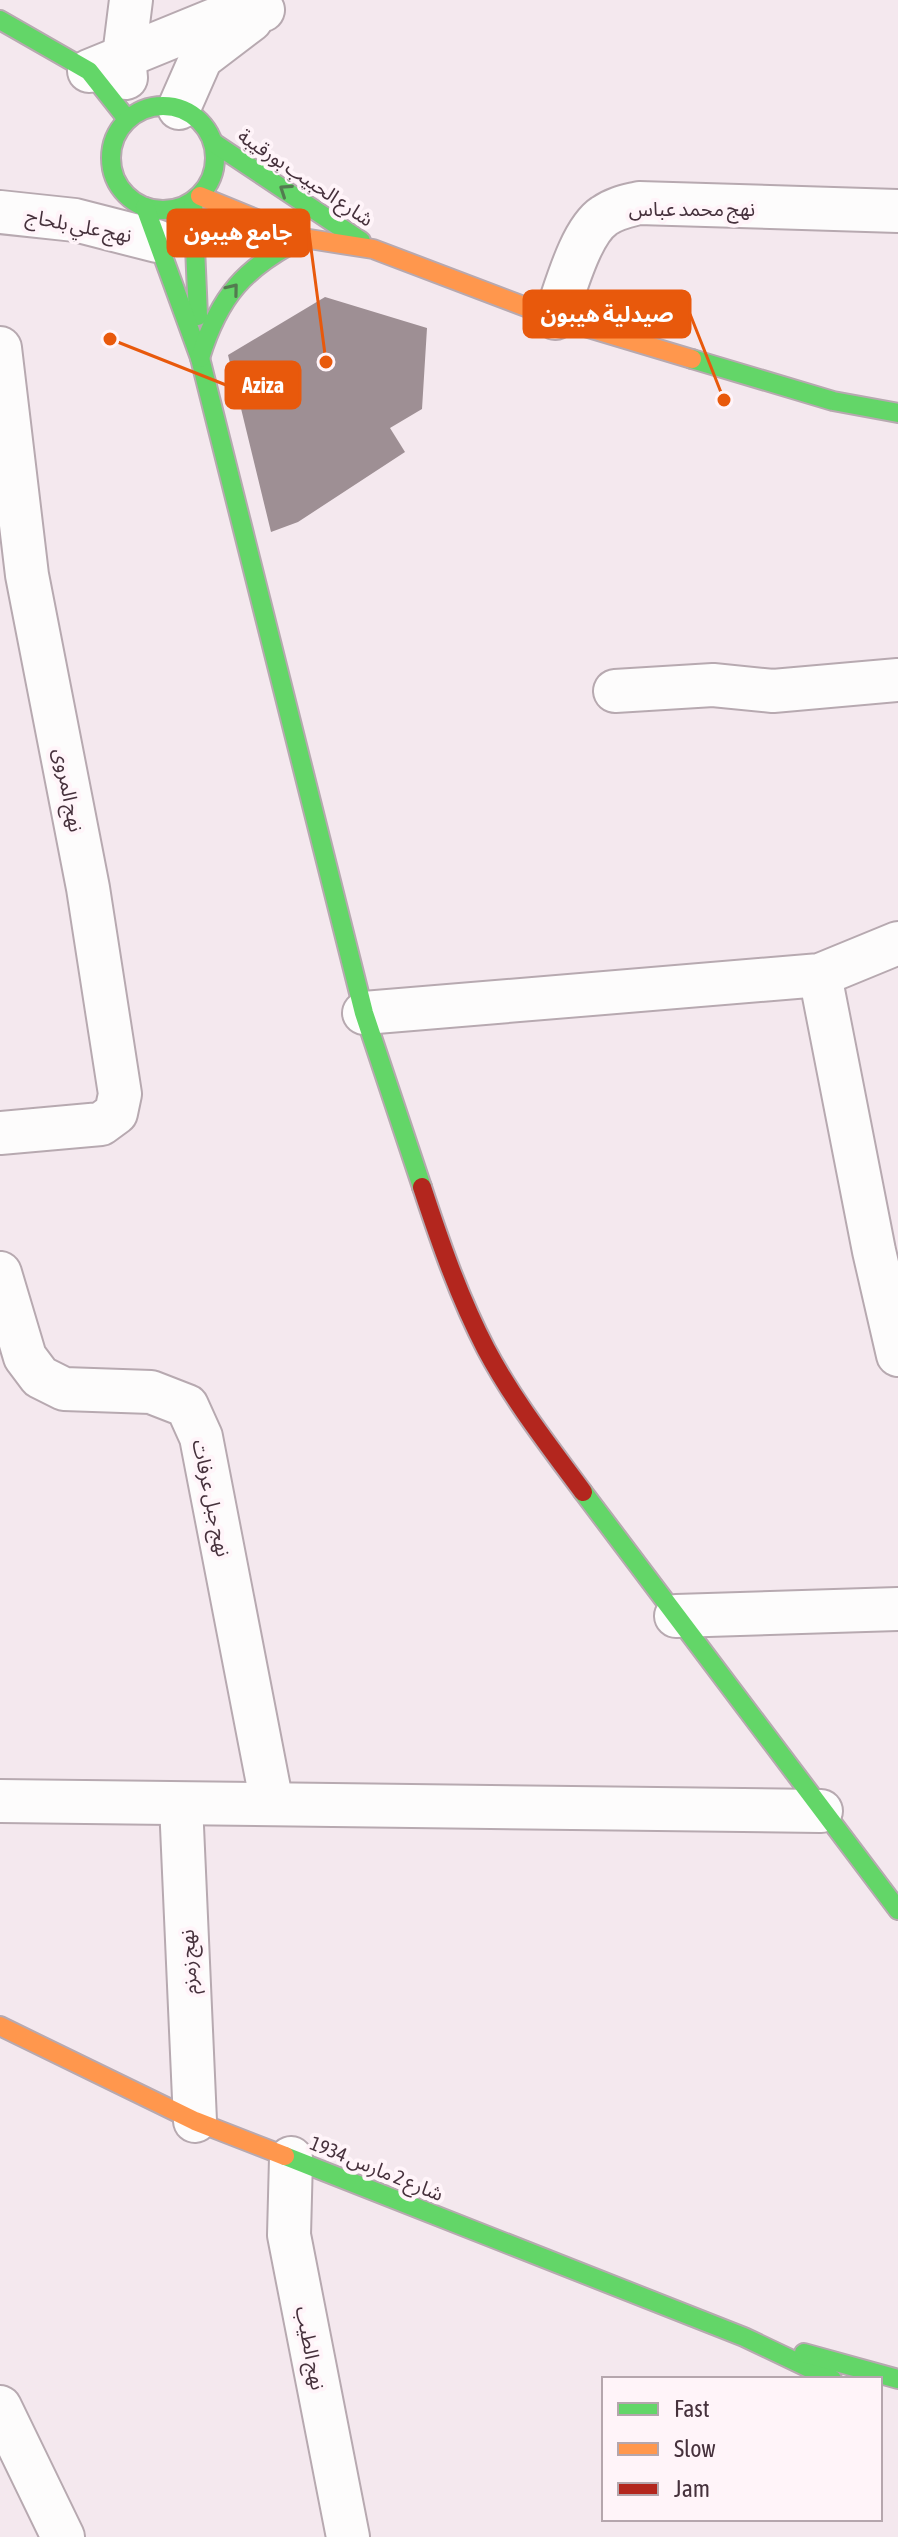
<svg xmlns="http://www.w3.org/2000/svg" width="898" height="2537" viewBox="0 0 898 2537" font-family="'Asap Condensed','Noto Sans Arabic',sans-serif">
  <rect width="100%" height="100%" fill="#f4e8ee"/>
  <polygon fill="#9e8f94" points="325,297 427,328 422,409 390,428 405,452 298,522 271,532 228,355"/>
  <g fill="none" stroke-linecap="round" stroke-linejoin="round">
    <defs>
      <g id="street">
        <polyline points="89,71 214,20 263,10"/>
        <polyline points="126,78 124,56 131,0"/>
        <polyline points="179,108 201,58 251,20"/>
        <polyline points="0,212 75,220 157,241"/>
        <path d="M555,318C565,291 580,232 604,216C615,208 627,206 639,203L898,211"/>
        <polyline points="0,348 27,575 88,888 120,1094 116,1113 101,1124 0,1133"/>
        <polyline points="615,691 713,685 773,691 898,680"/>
        <polyline points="820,975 874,1251 898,1355"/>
        <polyline points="364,1013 820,975 898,943"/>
        <polyline points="0,1273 25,1357 40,1377 64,1389 151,1392 187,1406 201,1437 272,1804"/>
        <polyline points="676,1616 898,1609"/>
        <polyline points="0,1801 821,1811"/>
        <polyline points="181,1804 195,2121"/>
        <polyline points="291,2158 289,2235 348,2537"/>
        <polyline points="0,2407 63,2537"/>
      </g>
      <g id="fast">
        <polyline points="0,20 89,71 127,119"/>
        <circle cx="163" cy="158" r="52"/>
        <polyline points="214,143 361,241"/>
        <polyline points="193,201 198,316"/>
        <polyline points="145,207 200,358 364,1013 422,1187"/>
        <path d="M200,358C219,296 245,267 303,238"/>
        <polyline points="692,359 833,401 898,413"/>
        <polyline points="583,1492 898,1910"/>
        <polyline points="285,2156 744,2337 832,2379"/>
        <polyline points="804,2353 898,2379"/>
      </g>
      <g id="slow">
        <polyline points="200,196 303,238 373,249 555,318 692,359"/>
        <polyline points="0,2026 195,2121 285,2156"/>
      </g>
      <path id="jam" d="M422,1187C440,1242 459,1297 486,1349C513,1400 549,1446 583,1492"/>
    </defs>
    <use href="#street" stroke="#b7a9b0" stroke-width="46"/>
    <use href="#fast" stroke="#b7a9b0" stroke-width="22"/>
    <use href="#slow" stroke="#b7a9b0" stroke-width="22"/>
    <use href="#jam" stroke="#b7a9b0" stroke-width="22"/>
    <use href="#street" stroke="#fdfcfc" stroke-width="42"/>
    <use href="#fast" stroke="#63d668" stroke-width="18"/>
    <use href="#slow" stroke="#ff974d" stroke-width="18"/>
    <use href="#jam" stroke="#b3261e" stroke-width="18"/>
  </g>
  <defs><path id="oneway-chevron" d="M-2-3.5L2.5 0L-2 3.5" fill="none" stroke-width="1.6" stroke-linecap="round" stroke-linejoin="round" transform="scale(2)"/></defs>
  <g stroke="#537b50">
    <use href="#oneway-chevron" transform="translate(285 190) rotate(-146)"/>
    <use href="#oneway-chevron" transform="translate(233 289) rotate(-51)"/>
  </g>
  <g text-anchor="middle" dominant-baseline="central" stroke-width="8" stroke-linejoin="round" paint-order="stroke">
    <g font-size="20" fill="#46313c" stroke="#fff4f9">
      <text transform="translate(306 177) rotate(34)">شارع الحبيب بورقيبة</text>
      <text x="692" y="208">نهج محمد عباس</text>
      <text transform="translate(79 225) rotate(11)">نهج علي بلحاج</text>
      <text transform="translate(69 790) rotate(79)">نهج المروى</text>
      <text transform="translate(212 1498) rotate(78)">نهج جبل عرفات</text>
      <text transform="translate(188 1962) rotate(-93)">نهج زمزم</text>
      <text transform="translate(377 2168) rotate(22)">شارع 2 مارس 1934</text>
      <text transform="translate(311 2348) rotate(79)">نهج الطيب</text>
    </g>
  </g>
  <path fill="none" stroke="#e8590c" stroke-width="3" d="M326 362L309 233M724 400L690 314M110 339L226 385"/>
  <g fill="#e8590c" stroke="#fff4f9" stroke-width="3">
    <circle cx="326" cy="362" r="8"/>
    <circle cx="724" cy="400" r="8"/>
    <circle cx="110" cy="339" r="8"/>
  </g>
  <g fill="#e8590c" stroke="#e8590c" stroke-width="3">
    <rect x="168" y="210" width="141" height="46" rx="8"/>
    <rect x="524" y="291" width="166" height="46" rx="8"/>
    <rect x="226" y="362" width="74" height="46" rx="8"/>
  </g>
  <g font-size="22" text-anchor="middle" font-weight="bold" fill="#fff">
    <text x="238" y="240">جامع هيبون</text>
    <text x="607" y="322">صيدلية هيبون</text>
    <text x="263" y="393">Aziza</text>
  </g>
  <rect x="602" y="2377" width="280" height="144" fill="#fff4f9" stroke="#b5a6ad" stroke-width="2"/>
  <rect x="618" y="2403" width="40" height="12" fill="#63d668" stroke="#b5a6ad" stroke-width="2"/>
  <text x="674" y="2417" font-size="24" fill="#46313c">Fast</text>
  <rect x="618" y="2443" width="40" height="12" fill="#ff974d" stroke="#b5a6ad" stroke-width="2"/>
  <text x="674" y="2457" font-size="24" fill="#46313c">Slow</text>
  <rect x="618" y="2483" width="40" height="12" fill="#b3261e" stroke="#b5a6ad" stroke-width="2"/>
  <text x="674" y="2497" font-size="24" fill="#46313c">Jam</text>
</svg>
